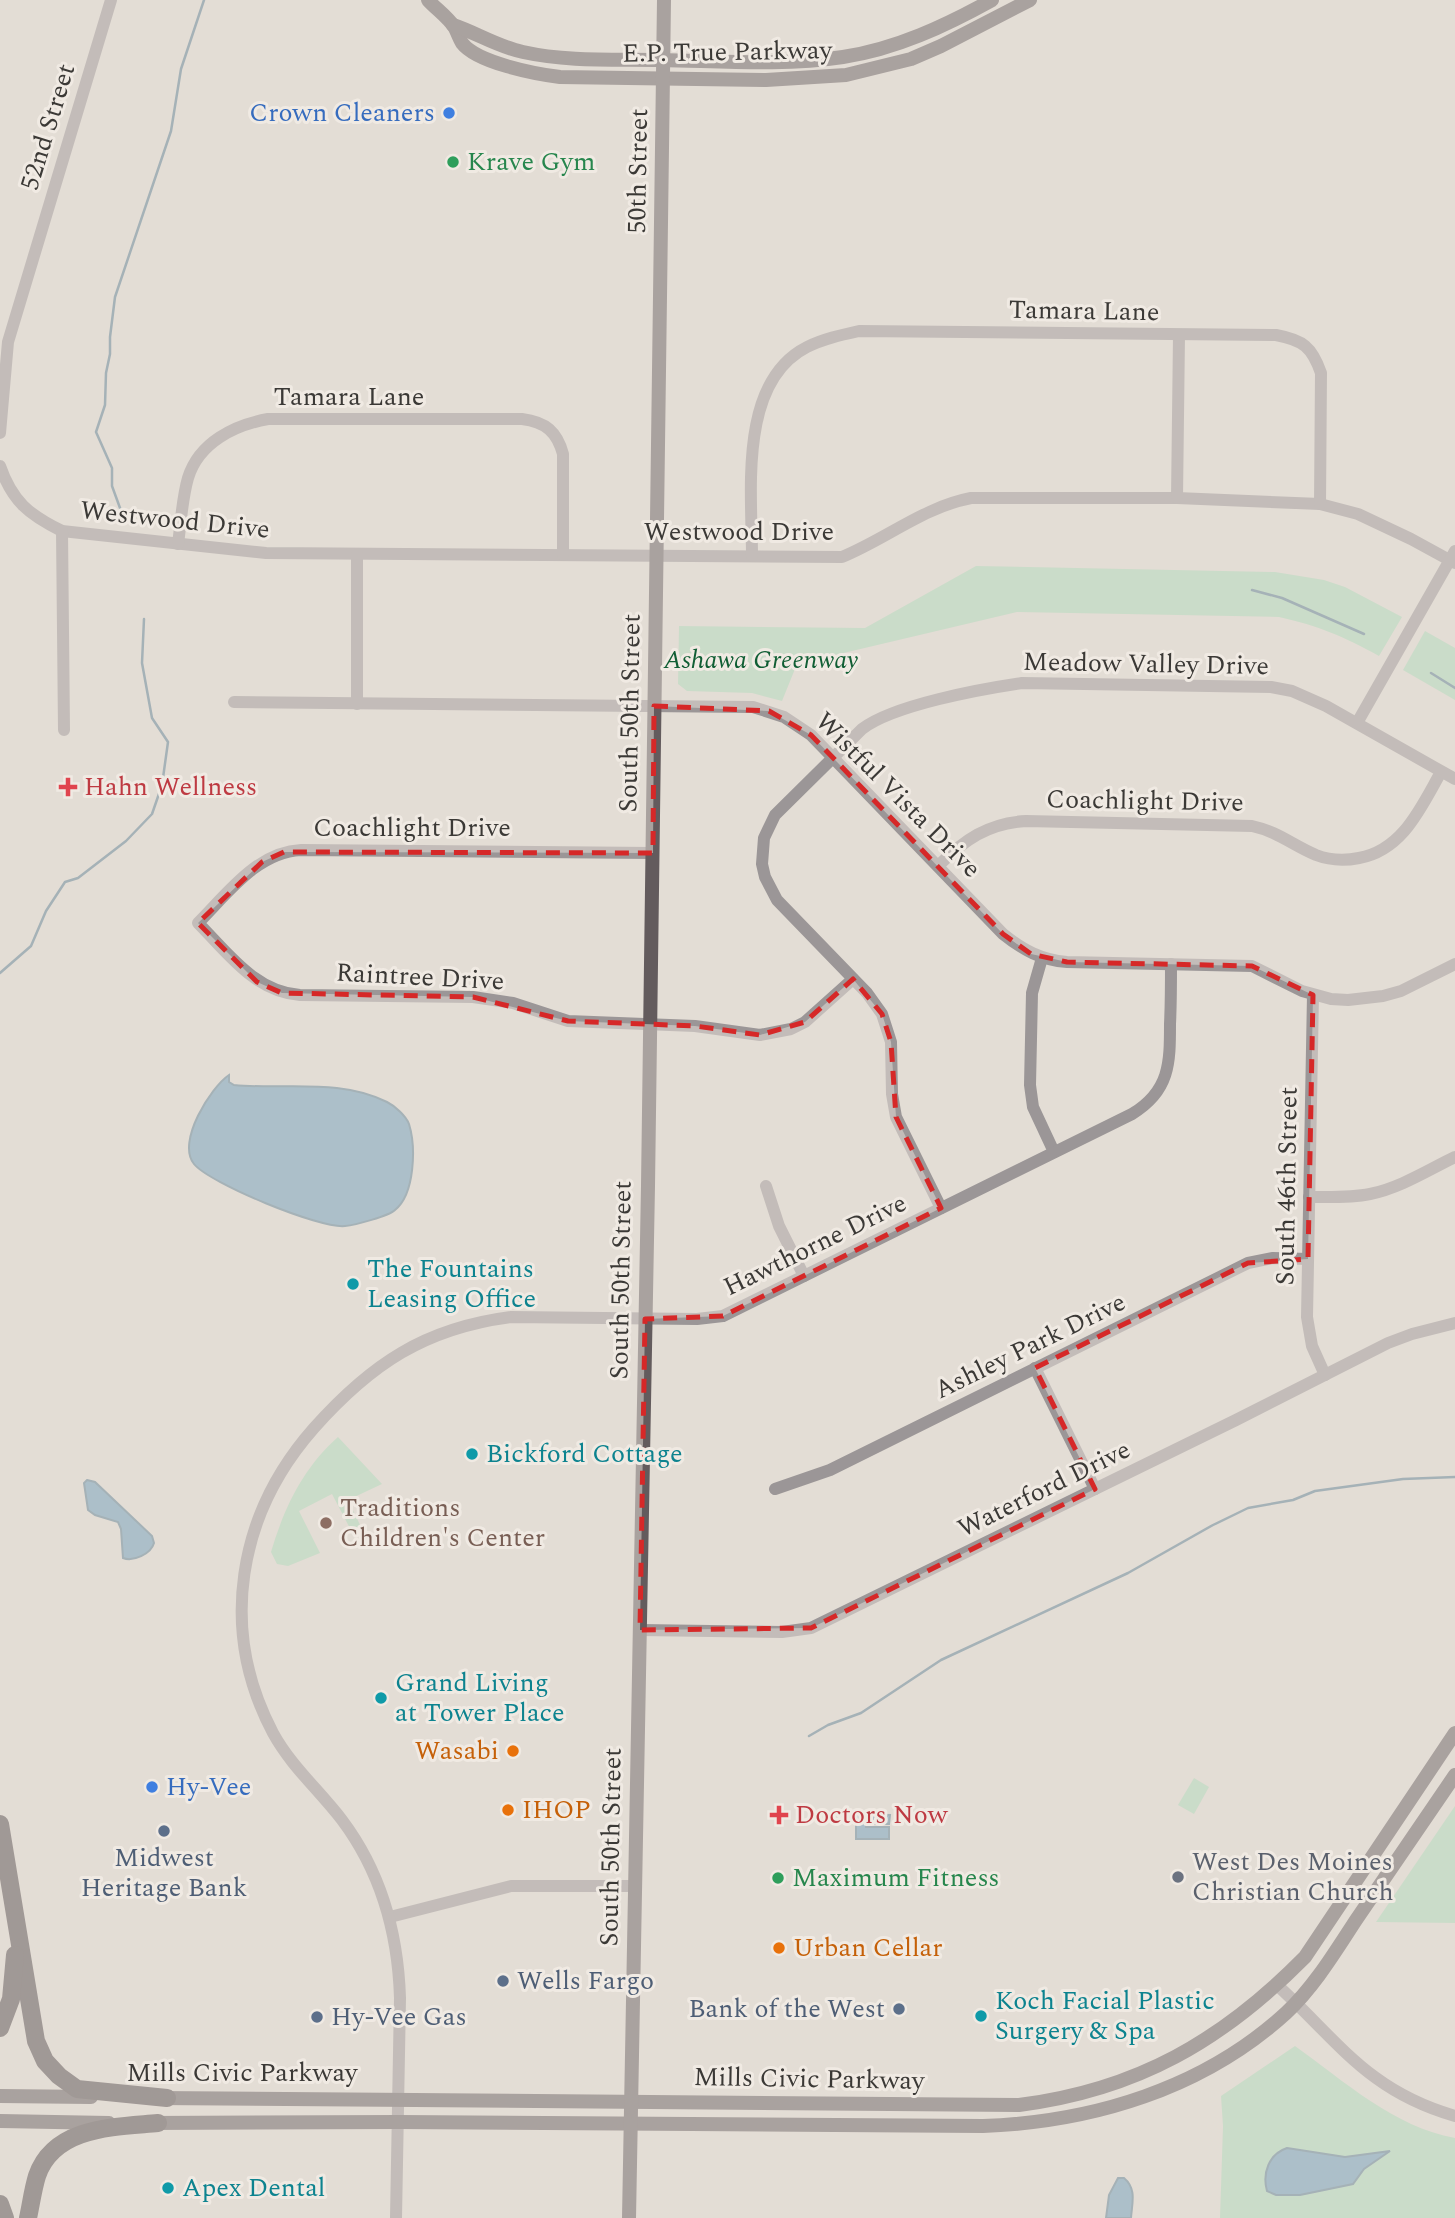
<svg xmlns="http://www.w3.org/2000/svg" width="1455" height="2218" viewBox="0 0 1455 2218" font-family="Spectral,serif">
  <rect width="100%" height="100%" fill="#e3ddd5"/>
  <g fill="#acdbba">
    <path d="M976,566L1275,572L1324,580L1345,587L1402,617L1379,656C1343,636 1319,626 1279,617L1017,612L797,664L782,701L752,693L687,691L678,684L679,626L865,628Z"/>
    <polygon points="1425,631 1455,648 1455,700 1403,670"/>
    <path d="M338,1437L382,1484L348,1500L363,1531L354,1536L332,1494L299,1511L320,1553L288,1566L277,1564L271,1552C284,1508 303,1468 338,1437Z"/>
    <polygon points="1194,1778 1209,1787 1194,1814 1178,1805"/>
    <polygon points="1455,1806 1455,1923 1376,1922"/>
    <path d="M1295,2046C1344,2081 1394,2127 1455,2138V2218H1220L1223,2126L1221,2096Z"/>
  </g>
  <g fill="#689cba" stroke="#5a7e92" stroke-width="2">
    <path d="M229,1075V1082L234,1085C285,1090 340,1078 387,1102C395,1106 406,1116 409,1124C416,1147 415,1194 395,1210C389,1216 355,1225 345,1226C320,1229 209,1183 194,1164C176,1142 211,1087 229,1075Z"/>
    <path d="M87,1480L95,1482L152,1536L154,1543C151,1554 133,1562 123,1558L121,1529L118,1522L95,1515L88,1510L84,1483Z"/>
    <polygon points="856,1814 890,1815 889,1824 866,1824 866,1827 889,1827 889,1839 856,1839"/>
    <path d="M1287,2148L1345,2157L1390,2151L1364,2169L1353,2184L1300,2195H1276L1267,2191C1262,2173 1269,2154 1287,2148Z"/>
    <path d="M1118,2178H1124C1137,2189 1132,2203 1131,2218H1106L1109,2195Z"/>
  </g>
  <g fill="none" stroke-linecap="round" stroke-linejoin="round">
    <g stroke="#5a7e92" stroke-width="2.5">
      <polyline points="120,508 112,486 112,468 96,432 105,405 106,373 110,354 110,337 115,297 171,131 181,69 204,0"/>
      <polyline points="1252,590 1282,598 1364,634"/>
      <polyline points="1431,673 1455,688"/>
      <polyline points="0,973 31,946 46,911 65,882 78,878 126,841 152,814 162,785 168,742 152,718 142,663 144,619"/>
      <polyline points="809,1736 828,1725 861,1713 941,1660 1128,1573 1213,1525 1248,1508 1293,1500 1315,1491 1403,1479 1455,1477"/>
    </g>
    <g stroke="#9b9697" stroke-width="12">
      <polyline points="0,433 8,342 111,0"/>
      <path d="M0,466C12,501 29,515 62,531L266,553L842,557C886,539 924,507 971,498H1177L1320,504L1358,514L1411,539L1455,563"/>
      <polyline points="1177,498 1179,335"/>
      <polyline points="62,531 64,730"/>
      <path d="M178,544C181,522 182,499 188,478C199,442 235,425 268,419H522C546,422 557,432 563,454V555"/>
      <path d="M752,556C752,492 738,382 807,347C823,339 841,335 859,331L1276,335C1303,340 1312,347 1321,373L1320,504"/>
      <path d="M234,702L753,707L784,717L811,735L1003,934C1023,950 1041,960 1067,962L1252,966L1302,991L1331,999L1348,1000L1383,996L1401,991L1455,964"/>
      <polyline points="357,704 357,555"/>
      <polyline points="1357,723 1455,551"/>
      <path d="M653,853L301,850C257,852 227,894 198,923C228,953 255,992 300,995L473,997L513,1003L568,1021L695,1026L760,1035L791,1029L805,1022L853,979"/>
      <path d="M938,866C964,840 988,823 1026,821L1252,826C1279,832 1292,845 1316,855C1329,860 1344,861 1359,858C1403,850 1421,807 1441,772"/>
      <polyline points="1042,958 1032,993 1030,1085 1033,1107 1054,1152"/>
      <polyline points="1313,995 1307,1317 1312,1346 1325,1375"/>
      <polyline points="766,1186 779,1226 804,1276"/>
      <path d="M1309,1197C1330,1197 1350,1198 1370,1194C1400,1188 1428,1170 1455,1157"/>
      <path d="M941,1208L896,1117L892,1094L891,1042L882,1014L867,993L777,900L765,877L762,864L764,838L775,815L862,729C893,705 981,689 1022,683L1271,687L1292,691L1326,706L1455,779"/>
      <polyline points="1035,1368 1095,1489"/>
      <polyline points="775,1489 830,1470 1248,1263 1273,1258 1308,1259"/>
      <polyline points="640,1630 782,1632 811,1628 1236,1420 1388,1343 1412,1334 1455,1323"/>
      <polyline points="390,1917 511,1886 635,1886"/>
      <path d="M1277,1985C1339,2042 1368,2091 1455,2116"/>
      <path d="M396,2218L400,1998C398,1933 381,1872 342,1820C319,1790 291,1766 273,1733C218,1629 238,1514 314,1428C371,1364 425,1328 511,1317L697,1319L723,1316L1132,1114C1170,1091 1170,1063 1170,1024C1171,1004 1171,984 1171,964"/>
    </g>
    <g stroke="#635b5d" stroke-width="14">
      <path d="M428,0C436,9 448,17 455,28C457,32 459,38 462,43C477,63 536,74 560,77L766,80L846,75L911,59L941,46L1030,0"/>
      <path d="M453,25C477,33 498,47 523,52C568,62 615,59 661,60C721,61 783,66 843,57C896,49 945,26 992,0"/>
      <polyline points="0,2096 91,2097"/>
      <path d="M157,2098L1019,2105C1137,2090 1222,2041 1305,1957L1455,1733"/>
      <polyline points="0,2121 109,2123"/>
      <path d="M147,2123L399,2122L983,2126C1092,2122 1203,2089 1286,2013C1314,1987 1335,1952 1356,1920C1389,1872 1422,1824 1455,1775"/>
      <polyline points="629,2218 648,1186 664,0"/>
    </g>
    <g stroke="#4f4749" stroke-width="18">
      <polyline points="0,1824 36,2041 45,2061 59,2076 77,2089 167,2098"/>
      <polyline points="0,2028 11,1999 15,1955"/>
      <polyline points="0,2204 5,2218"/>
      <path d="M28,2218C31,2204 33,2189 37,2176C54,2126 116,2127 158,2123"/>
    </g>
  </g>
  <path d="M0 0H1455V2218H0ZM654,706L769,711L811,735L1003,934L1031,954L1067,962L1252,966L1313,995L1308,1259L1248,1263L1035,1368L1095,1489L811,1628L640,1630L645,1319L723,1316L941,1208L896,1117L891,1042L882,1014L853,979L805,1022L760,1035L695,1026L568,1021L473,997L282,993L257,982L198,923L262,862L284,852L653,853Z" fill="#e3ddd5" fill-opacity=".55" fill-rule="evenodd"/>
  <path fill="none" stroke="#d62828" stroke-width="5" stroke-dasharray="14 9" stroke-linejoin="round" d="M654,706L769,711L811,735L1003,934L1031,954L1067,962L1252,966L1313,995L1308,1259L1248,1263L1035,1368L1095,1489L811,1628L640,1630L645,1319L723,1316L941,1208L896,1117L891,1042L882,1014L853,979L805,1022L760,1035L695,1026L568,1021L473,997L282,993L257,982L198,923L262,862L284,852L653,853Z"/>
  <g fill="#3f7fe0" stroke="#f0eae3" stroke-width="2.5">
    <circle cx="449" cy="113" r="7"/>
    <circle cx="152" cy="1787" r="7"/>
  </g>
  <g fill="#2e9e5b" stroke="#f0eae3" stroke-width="2.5">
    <circle cx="453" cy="162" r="7"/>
    <circle cx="778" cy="1878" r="7"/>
  </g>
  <g fill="#e0444e" stroke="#f0eae3" stroke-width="2.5">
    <path d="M64.5 776.5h7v7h7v7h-7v7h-7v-7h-7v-7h7z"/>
    <path d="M775.5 1804.5h7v7h7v7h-7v7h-7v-7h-7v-7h7z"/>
  </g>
  <g fill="#0f9aa8" stroke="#f0eae3" stroke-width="2.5">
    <circle cx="353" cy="1284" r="7"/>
    <circle cx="472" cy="1454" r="7"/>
    <circle cx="381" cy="1698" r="7"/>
    <circle cx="981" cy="2016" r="7"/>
    <circle cx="168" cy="2188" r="7"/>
  </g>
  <circle fill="#8d6e63" stroke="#f0eae3" stroke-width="2.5" cx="326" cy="1523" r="7"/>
  <g fill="#e8710a" stroke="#f0eae3" stroke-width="2.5">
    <circle cx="513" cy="1751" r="7"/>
    <circle cx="508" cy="1810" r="7"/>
    <circle cx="779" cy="1948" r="7"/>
  </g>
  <g fill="#5c6f8a" stroke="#f0eae3" stroke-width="2.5">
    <circle cx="164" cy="1831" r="7"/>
    <circle cx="503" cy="1981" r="7"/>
    <circle cx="899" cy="2009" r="7"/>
    <circle cx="317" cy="2017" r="7"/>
  </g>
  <circle fill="#6b7280" stroke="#f0eae3" stroke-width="2.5" cx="1178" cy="1877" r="7"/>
  <g text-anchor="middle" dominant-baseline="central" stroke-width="6" stroke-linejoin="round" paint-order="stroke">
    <g font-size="26" fill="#3b3936" stroke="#f0eae3">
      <text transform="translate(727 52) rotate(-1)">E.P. True Parkway</text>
      <text transform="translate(48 127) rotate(-73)">52nd Street</text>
      <text transform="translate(638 171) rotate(-89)">50th Street</text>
      <text transform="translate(1084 311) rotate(1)">Tamara Lane</text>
      <text x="349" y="397">Tamara Lane</text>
      <text transform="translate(175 520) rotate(6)">Westwood Drive</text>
      <text x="739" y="532">Westwood Drive</text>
      <text transform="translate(1146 664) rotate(1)">Meadow Valley Drive</text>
      <text transform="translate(630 713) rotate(-89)">South 50th Street</text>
      <text transform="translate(898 795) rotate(45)">Wistful Vista Drive</text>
      <text transform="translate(1145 801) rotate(1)">Coachlight Drive</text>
      <text x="412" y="828">Coachlight Drive</text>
      <text transform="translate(420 977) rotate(3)">Raintree Drive</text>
      <text transform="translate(1287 1186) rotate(-89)">South 46th Street</text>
      <text transform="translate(815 1245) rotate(-26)">Hawthorne Drive</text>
      <text transform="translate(621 1280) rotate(-89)">South 50th Street</text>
      <text transform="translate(1030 1346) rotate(-26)">Ashley Park Drive</text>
      <text transform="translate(1044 1489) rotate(-26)">Waterford Drive</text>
      <text transform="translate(611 1847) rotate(-89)">South 50th Street</text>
      <text x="242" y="2073">Mills Civic Parkway</text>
      <text transform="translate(809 2079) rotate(1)">Mills Civic Parkway</text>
    </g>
    <g font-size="26" fill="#366cbe" stroke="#f0eae3" text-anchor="end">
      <text x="435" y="113">Crown Cleaners</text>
      <text x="166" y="1787" text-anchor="start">Hy-Vee</text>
    </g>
    <g font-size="26" fill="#27864d" stroke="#f0eae3" text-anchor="start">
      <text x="467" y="162">Krave Gym</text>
      <text x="792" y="1878">Maximum Fitness</text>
    </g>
    <g font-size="26" font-style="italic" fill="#105e34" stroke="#f0eae3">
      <text x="761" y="660">Ashawa Greenway</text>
    </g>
    <g font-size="26" fill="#be3a42" stroke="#f0eae3" text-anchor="start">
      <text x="84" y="787">Hahn Wellness</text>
      <text x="795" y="1815">Doctors Now</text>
    </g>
    <g font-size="26" fill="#0d838f" stroke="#f0eae3" text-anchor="start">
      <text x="367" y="1269">The Fountains<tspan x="367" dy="30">Leasing Office</tspan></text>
      <text x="486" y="1454">Bickford Cottage</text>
      <text x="395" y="1683">Grand Living<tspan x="395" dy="30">at Tower Place</tspan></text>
      <text x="995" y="2001">Koch Facial Plastic<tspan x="995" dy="30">Surgery &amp; Spa</tspan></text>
      <text x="182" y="2188">Apex Dental</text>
    </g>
    <g font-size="26" fill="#785e54" stroke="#f0eae3" text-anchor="start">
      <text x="340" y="1508">Traditions<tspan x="340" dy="30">Children's Center</tspan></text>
    </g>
    <g font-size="26" fill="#c56008" stroke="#f0eae3" text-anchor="start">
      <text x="499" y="1751" text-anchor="end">Wasabi</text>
      <text x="522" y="1810">IHOP</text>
      <text x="793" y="1948">Urban Cellar</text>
    </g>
    <g font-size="26" fill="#4e5e75" stroke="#f0eae3" text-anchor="start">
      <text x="164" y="1858" text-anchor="middle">Midwest<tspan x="164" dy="30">Heritage Bank</tspan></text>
      <text x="517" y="1981">Wells Fargo</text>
      <text x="885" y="2009" text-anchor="end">Bank of the West</text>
      <text x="331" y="2017">Hy-Vee Gas</text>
    </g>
    <g font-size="26" fill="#5b616d" stroke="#f0eae3" text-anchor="start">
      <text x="1192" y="1862">West Des Moines<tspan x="1192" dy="30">Christian Church</tspan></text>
    </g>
  </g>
</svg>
